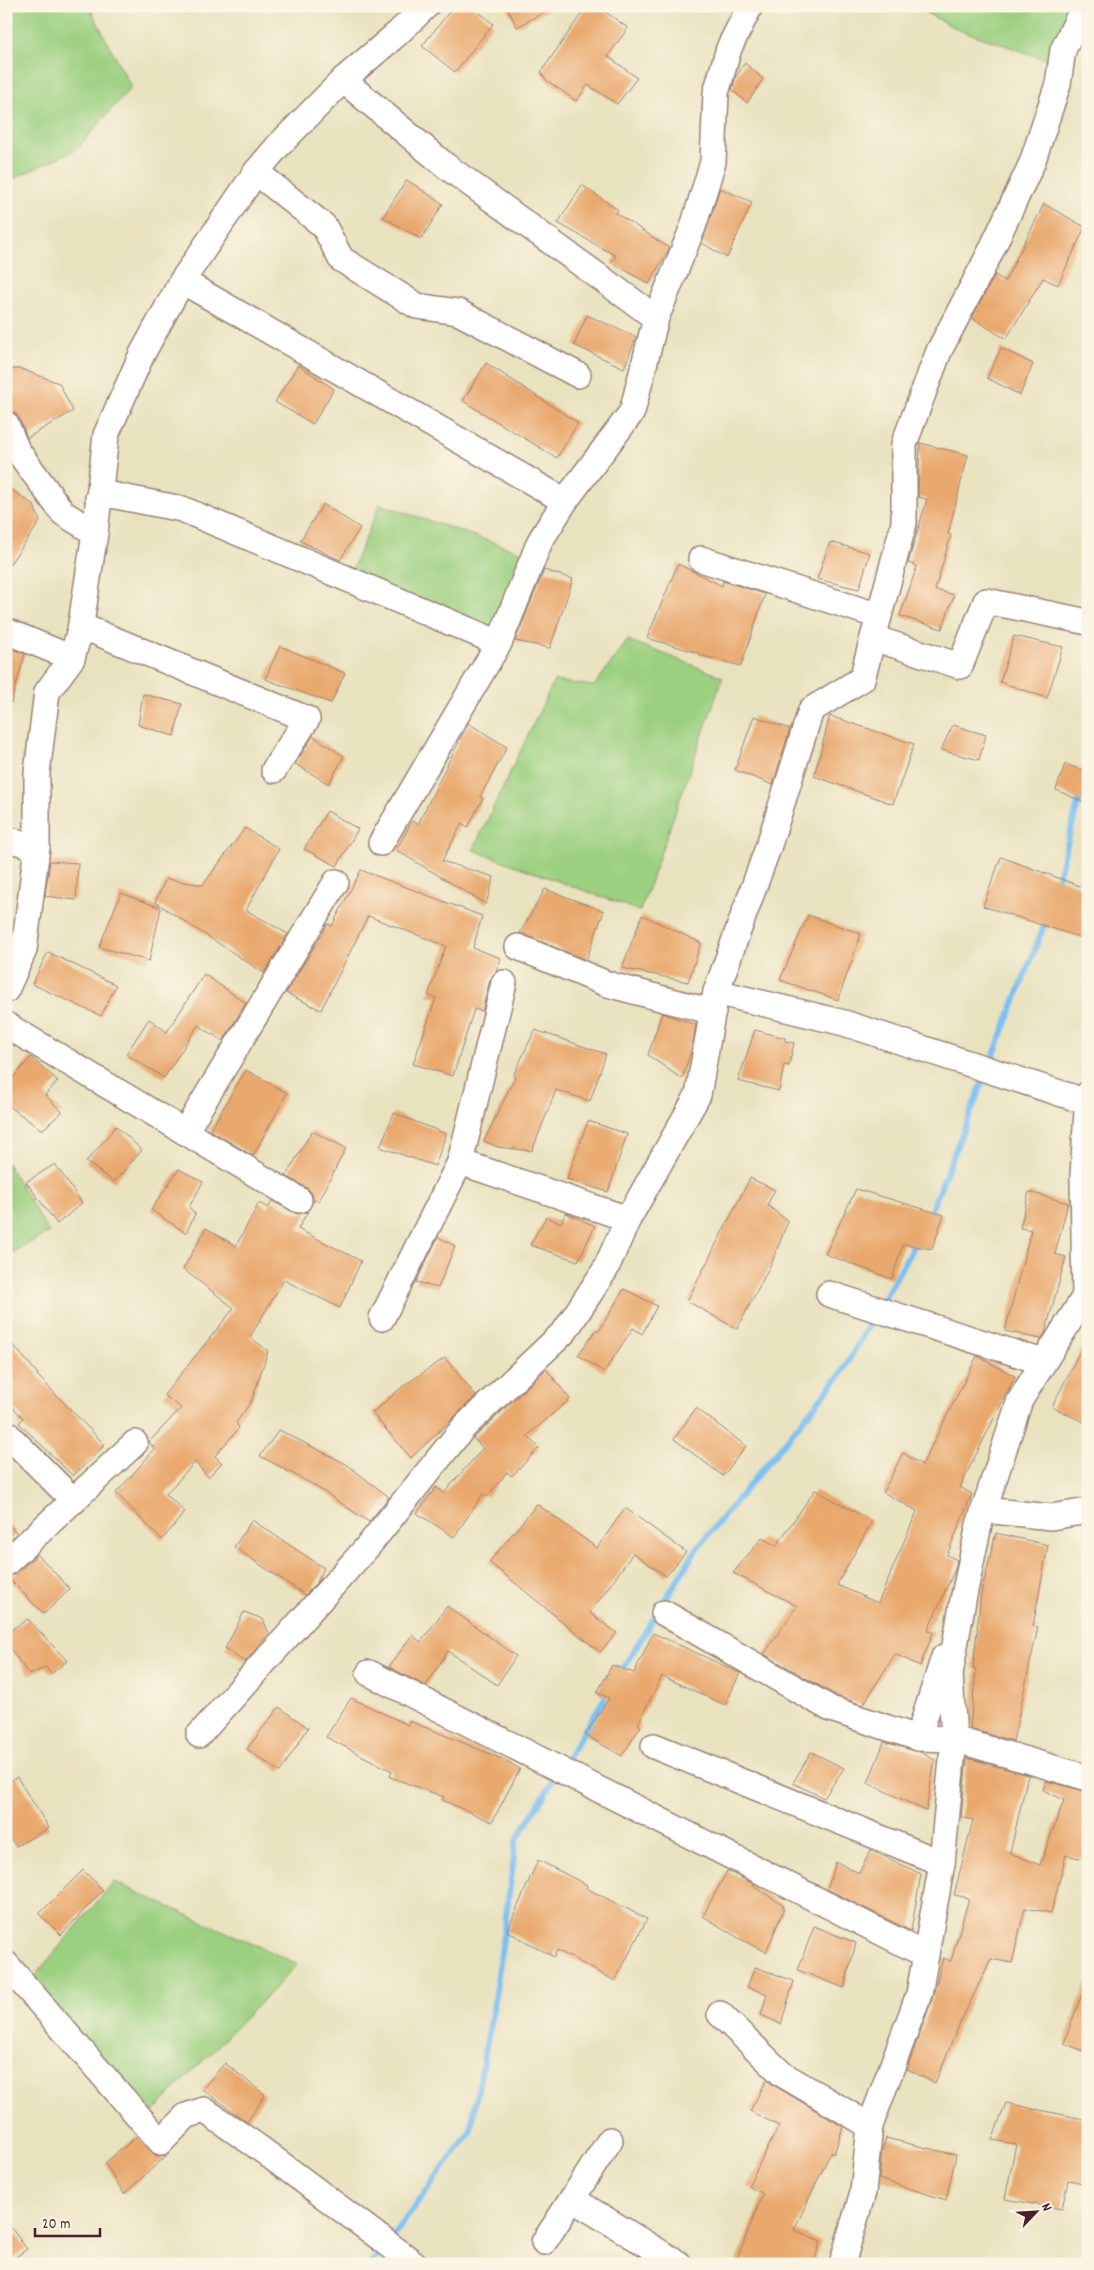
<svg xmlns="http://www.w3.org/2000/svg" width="1094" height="2270" viewBox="0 0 1094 2270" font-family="Dekko,sans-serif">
  <rect width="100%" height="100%" fill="#fcf5e5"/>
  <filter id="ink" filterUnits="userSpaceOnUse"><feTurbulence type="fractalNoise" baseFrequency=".02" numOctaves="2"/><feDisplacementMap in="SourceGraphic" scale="10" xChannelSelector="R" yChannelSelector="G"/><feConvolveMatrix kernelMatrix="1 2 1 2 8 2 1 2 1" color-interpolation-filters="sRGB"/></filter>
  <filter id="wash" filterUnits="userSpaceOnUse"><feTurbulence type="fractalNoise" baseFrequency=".0096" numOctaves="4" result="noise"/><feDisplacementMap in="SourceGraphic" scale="20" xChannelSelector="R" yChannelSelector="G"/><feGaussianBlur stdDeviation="1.12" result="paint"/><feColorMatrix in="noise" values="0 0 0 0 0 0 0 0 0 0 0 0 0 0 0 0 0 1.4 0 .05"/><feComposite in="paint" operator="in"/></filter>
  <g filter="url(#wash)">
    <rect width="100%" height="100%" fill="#e9e2bf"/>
    <g fill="#9cd081" stroke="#737856">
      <polygon points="6,6 89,6 131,87 77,149 6,182"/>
      <polygon points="913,6 1074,6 1051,61 957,29"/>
      <polygon points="380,504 524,553 493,632 351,572"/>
      <polygon points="628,640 723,677 640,911 473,850 554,681 594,686"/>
      <polygon points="6,1162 49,1232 6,1256"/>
      <polygon points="114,1882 298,1964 151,2114 32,1979"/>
    </g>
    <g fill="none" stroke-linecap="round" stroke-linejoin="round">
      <g stroke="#7cbff2" stroke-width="6">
        <polyline points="1056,885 1081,793"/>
        <polyline points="990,1065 1047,918"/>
        <polyline points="928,1218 986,1074"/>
        <polyline points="880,1306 917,1240"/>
        <polyline points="618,1676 698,1547 841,1374 875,1314"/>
        <polyline points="563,1765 609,1691"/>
        <polyline points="391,2239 470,2132 495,1998 516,1841 557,1774"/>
        <polyline points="370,2264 385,2247"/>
      </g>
    </g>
    <g id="blocks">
      <g fill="#e9a96e">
        <polygon points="454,6 472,6 493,24 455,72 422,46"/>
        <polygon points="506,6 555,6 517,27"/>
        <polygon points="587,6 597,6 628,28 608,56 637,78 617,104 588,85 576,101 546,80 541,72"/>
        <polygon points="745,63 763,79 747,103 732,90 736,76"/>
        <polygon points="407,180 443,204 421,239 383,217"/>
        <polygon points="582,185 618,210 616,213 669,248 649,284 611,262 616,256 558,223"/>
        <polygon points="720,188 752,202 727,258 702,243"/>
        <polygon points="1044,204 1085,227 1058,285 1043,278 1006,339 972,318 995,275 1005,281"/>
        <polygon points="587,315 636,337 624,368 574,345"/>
        <polygon points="1001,348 1033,364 1020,395 987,378"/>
        <polygon points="486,363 578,423 557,458 463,401"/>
        <polygon points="298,365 334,389 313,424 275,402"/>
        <polygon points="6,369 21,369 59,383 73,411 27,438 19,418 14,412 6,410"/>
        <polygon points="920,443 968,455 948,534 951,535 935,590 954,595 942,629 900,616 917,566 908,563 927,499 918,497"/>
        <polygon points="6,486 34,505 40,522 6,569"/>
        <polygon points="323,504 360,528 340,560 300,541"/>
        <polygon points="830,542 870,553 859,589 817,579"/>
        <polygon points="678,564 722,586 723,581 765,594 741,666 699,655 699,653 647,638"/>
        <polygon points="544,570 573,579 550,648 515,641"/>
        <polygon points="1014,636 1063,647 1047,698 1000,682"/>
        <polygon points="280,646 345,673 331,703 265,679"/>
        <polygon points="6,647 25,654 11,703 6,702"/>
        <polygon points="143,694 182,704 174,736 138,725"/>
        <polygon points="754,716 790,729 773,785 735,770"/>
        <polygon points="830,716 914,744 893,804 814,776"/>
        <polygon points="468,723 507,747 480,797 483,798 468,827 462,823 442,861 494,877 486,904 396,850 412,821 418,824"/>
        <polygon points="953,725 986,735 979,760 941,750"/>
        <polygon points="313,736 344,756 329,784 295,764"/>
        <polygon points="1065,764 1088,772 1088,804 1056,790"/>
        <polygon points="327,811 358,829 337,866 304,849"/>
        <polygon points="245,828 279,849 246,910 288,934 264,973 155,902 166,879 203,885"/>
        <polygon points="1001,857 1088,889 1088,929 1085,939 983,906"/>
        <polygon points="50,861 78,863 76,900 45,896"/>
        <polygon points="361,870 482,916 473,948 501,958 496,972 490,980 482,1011 474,1009 453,1076 413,1064 436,998 428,995 446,946 368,916 321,1010 286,993 328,924 332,926"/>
        <polygon points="545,889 604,911 586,960 520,933"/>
        <polygon points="121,893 161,908 149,961 99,947"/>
        <polygon points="642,915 701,943 688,982 622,968"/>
        <polygon points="808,915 861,934 838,1000 780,980"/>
        <polygon points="48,952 116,985 101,1016 32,984"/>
        <polygon points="204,974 246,1003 223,1041 198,1025 164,1078 126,1054 149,1019 167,1032"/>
        <polygon points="662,1013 696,1025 692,1048 682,1079 648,1055"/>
        <polygon points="535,1030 606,1054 590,1101 556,1090 532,1151 498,1147 484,1141 515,1077 513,1076"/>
        <polygon points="755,1030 785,1038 785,1041 794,1043 789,1066 784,1065 779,1091 738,1081"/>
        <polygon points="31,1057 58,1081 45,1095 62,1112 42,1130 6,1104 6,1086"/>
        <polygon points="246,1070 287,1093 253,1156 210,1130"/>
        <polygon points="394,1113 446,1134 435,1166 380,1147"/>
        <polygon points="588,1121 627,1134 608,1192 567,1179"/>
        <polygon points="116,1126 142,1150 114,1182 86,1162"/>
        <polygon points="312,1131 346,1148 319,1201 315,1199 313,1202 312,1193 307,1188 286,1176"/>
        <polygon points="55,1164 82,1203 57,1224 26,1182"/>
        <polygon points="179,1169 203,1182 189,1207 195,1214 186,1233 151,1210"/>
        <polygon points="750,1178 775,1190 767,1205 788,1221 773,1260 737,1329 687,1301"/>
        <polygon points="856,1189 944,1215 932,1249 903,1244 892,1279 825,1254"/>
        <polygon points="1029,1192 1068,1203 1055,1254 1066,1257 1045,1333 1041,1339 1005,1331 1031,1230 1020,1228"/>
        <polygon points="272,1201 298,1214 308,1211 298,1229 361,1261 340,1308 284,1280 250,1337 268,1351 252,1400 236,1423 239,1428 215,1456 222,1463 208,1477 195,1462 166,1494 185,1512 162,1540 116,1493 155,1449 149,1442 181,1408 164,1395 234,1308 183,1269 206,1228 236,1246 259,1203 268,1208"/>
        <polygon points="566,1213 595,1226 578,1261 530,1245 546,1217 561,1223"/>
        <polygon points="438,1237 455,1246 438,1288 416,1282"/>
        <polygon points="624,1289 657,1306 642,1334 633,1328 604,1372 578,1355 596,1330 599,1331"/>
        <polygon points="1088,1335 1088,1424 1052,1407"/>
        <polygon points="6,1337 38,1374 37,1375 105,1445 73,1476 19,1423 23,1418 6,1400"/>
        <polygon points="977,1356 1015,1376 960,1487 972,1494 947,1555 957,1560 955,1569 928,1630 933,1633 920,1666 895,1654 863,1705 837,1696 764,1654 797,1606 733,1573 762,1538 776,1546 815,1490 872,1521 837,1585 878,1603 917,1511 883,1492 903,1453 922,1465"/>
        <polygon points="445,1358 476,1396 411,1458 372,1413 403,1386"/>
        <polygon points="546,1369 570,1399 527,1436 539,1448 512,1476 507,1472 487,1497 483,1494 454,1537 417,1513 436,1487 444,1493 483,1448 473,1438 475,1437"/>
        <polygon points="696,1408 746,1446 723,1476 674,1439"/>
        <polygon points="279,1430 346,1464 389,1497 369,1522 312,1484 260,1456"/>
        <polygon points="537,1504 597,1548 625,1508 686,1552 666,1576 633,1553 590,1613 617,1633 600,1652 489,1562"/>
        <polygon points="252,1520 324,1568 317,1582 305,1595 234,1547"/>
        <polygon points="6,1522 17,1533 6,1543"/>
        <polygon points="996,1533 1048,1545 1033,1626 1038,1627 1013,1741 970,1729 976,1669 973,1669 981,1593"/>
        <polygon points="37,1554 70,1589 44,1614 7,1577 16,1574"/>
        <polygon points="447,1606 516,1656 497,1685 448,1651 426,1686 389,1667 412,1635 421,1642"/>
        <polygon points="244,1612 263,1619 269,1634 245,1662 225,1649"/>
        <polygon points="28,1619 67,1661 51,1674 46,1667 29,1675 6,1642 6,1633"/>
        <polygon points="653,1633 740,1673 725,1705 662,1676 638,1724 641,1726 622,1756 585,1735 609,1698 597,1693 612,1665 634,1673"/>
        <polygon points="351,1698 408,1725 410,1721 505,1760 520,1769 492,1822 442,1800 444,1797 390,1777 392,1771 326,1737"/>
        <polygon points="279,1707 308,1728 280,1772 247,1749"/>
        <polygon points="884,1742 920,1752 935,1760 926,1811 868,1783"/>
        <polygon points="811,1752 844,1768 824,1798 793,1783"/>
        <polygon points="967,1758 1028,1775 1010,1853 1040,1865 1064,1800 1043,1790 1046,1781 1088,1792 1088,1860 1066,1855 1051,1913 1025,1908 1012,1963 991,1959 960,2023 935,2083 907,2069 932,1999 943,1958 951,1961 969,1898 954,1895 973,1820 961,1817"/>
        <polygon points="17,1777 49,1828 16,1846 6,1833 6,1784"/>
        <polygon points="871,1850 921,1874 911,1931 827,1889 836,1862 859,1873"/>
        <polygon points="538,1860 587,1885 586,1888 647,1919 615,1981 557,1950 554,1957 507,1931"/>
        <polygon points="83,1870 103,1890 61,1935 39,1914"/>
        <polygon points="727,1871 754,1884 753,1886 783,1905 783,1911 766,1952 740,1939 703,1916"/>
        <polygon points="814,1926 856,1943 844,1988 798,1970"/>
        <polygon points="755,1967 794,1981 781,2024 761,2015 767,1994 747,1987"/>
        <polygon points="1086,1983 1088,1984 1088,2053 1064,2043"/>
        <polygon points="225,2063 265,2095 247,2122 202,2089"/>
        <polygon points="767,2080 775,2086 843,2127 834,2154 831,2152 794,2230 821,2241 813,2264 735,2264 763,2194 748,2186 779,2126 750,2111"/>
        <polygon points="1006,2103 1088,2120 1088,2184 1068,2180 1062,2209 1005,2199 1016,2144 992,2140"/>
        <polygon points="137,2136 156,2156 167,2155 124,2194 105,2163"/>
        <polygon points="886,2138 956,2155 946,2200 879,2179 882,2151"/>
        <polygon points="6,2221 27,2249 6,2264"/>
      </g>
    </g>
  </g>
  <g filter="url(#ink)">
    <use href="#blocks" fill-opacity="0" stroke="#9a8075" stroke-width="1"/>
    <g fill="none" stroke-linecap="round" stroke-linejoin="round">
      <defs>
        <g id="minor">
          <polyline points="343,80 446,166 656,318 632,412 565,501 540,541 499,643"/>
          <polyline points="256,172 324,226 341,259 417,306 458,312 578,375"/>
          <polyline points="182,281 565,501"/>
          <polyline points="656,318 693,227 713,162 716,93 729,48 750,6"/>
          <polyline points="6,424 17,450 63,513 95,533"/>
          <polyline points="98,498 111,495 182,509 499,643 381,843"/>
          <polyline points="701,559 879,616"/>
          <polyline points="81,626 307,719 274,770"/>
          <polyline points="6,631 72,658"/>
          <polyline points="873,638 960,666 986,601 1088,622"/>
          <polyline points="6,839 37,847"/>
          <polyline points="518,947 607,984 713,1012"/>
          <polyline points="6,990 24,950 37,847 37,773 47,692 72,658 80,630 95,533 106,435 142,354 182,281 256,172 278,146 343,80 398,33 426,6"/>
          <polyline points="716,992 844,1023 1087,1102"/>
          <polyline points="6,1025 299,1200"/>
          <polyline points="185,1132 336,882"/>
          <polyline points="460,1162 628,1219"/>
          <polyline points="829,1294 1043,1362"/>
          <polyline points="382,1318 460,1162 504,983"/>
          <polyline points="6,1433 74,1501"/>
          <polyline points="984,1510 1051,1517 1088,1511"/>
          <polyline points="6,1563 135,1443"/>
          <polyline points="664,1613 831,1709 918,1738"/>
          <polyline points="944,1657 918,1738 954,1739 1088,1778"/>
          <polyline points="369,1673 926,1955"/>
          <polyline points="199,1735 369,1545 464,1427 565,1331 605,1270 628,1219 698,1095 716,992 769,845 811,710 862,679 904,523 904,444 939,351 989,255 1032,163 1058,84 1063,50 1084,6"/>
          <polyline points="654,1746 942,1863"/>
          <polyline points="6,1964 161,2142 186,2116 204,2110 258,2147 415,2264"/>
          <polyline points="720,2014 782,2074 870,2126"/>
          <polyline points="572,2199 610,2140"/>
          <polyline points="544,2242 572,2199 679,2264"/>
          <polyline points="842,2264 863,2192 870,2126 919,1994 942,1863 954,1739 950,1674 963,1600 979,1525 1020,1400 1085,1296 1083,1176 1088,1094"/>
        </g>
      </defs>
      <use href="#minor" stroke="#9a8075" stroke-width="28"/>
      <use href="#minor" stroke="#fff" stroke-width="25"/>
    </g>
  </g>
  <rect width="1094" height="2270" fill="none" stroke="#fcf5e5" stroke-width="25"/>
  <g transform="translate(1036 2212) rotate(65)" stroke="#fcf5e5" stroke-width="4" paint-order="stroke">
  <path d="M0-4L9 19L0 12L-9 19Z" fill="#4a1f2b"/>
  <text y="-8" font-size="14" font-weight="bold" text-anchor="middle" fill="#4a1f2b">N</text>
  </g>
  <path d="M35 2228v8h65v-8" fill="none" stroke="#4a1f2b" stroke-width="2.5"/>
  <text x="42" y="2228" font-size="15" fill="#4a1f2b" stroke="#fcf5e5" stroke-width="4" paint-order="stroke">20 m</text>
</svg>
